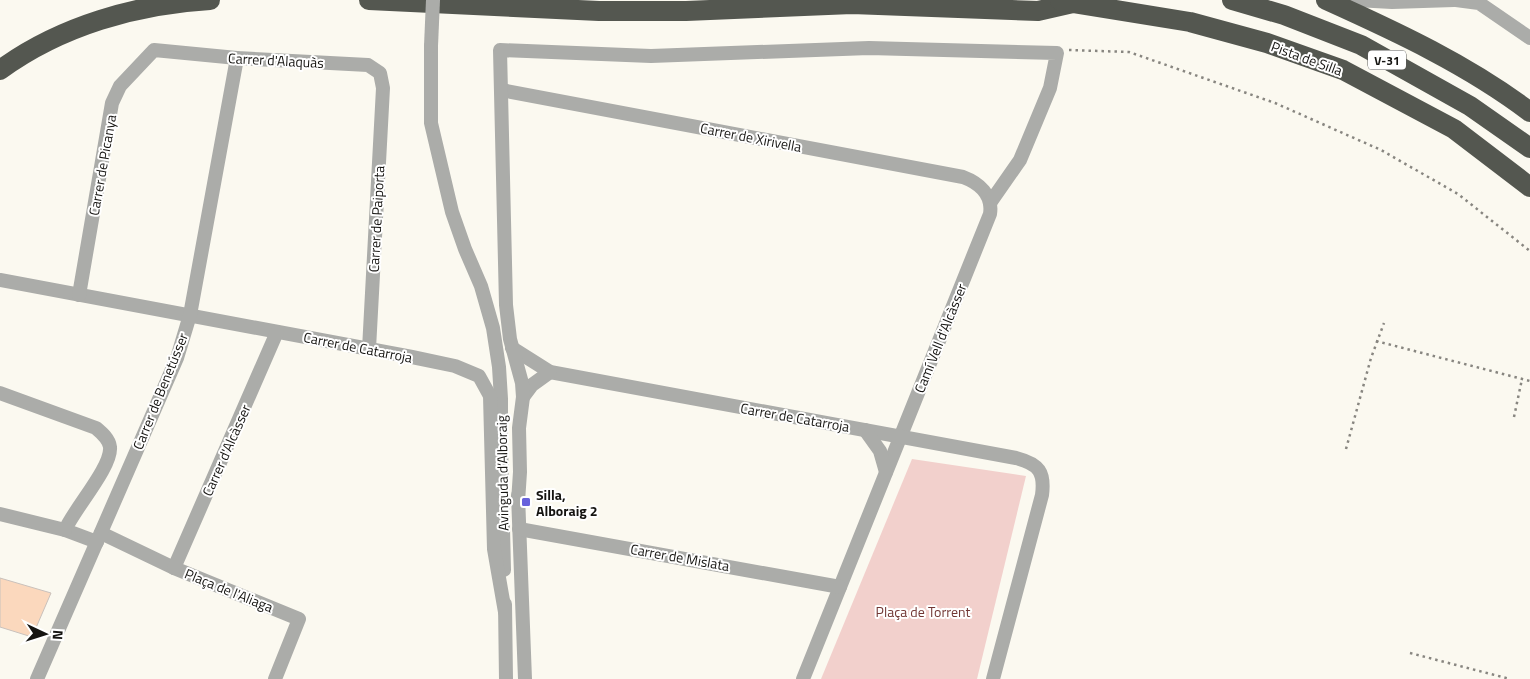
<svg xmlns="http://www.w3.org/2000/svg" width="1530" height="679" viewBox="0 0 1530 679" font-family="'Titillium Web',sans-serif">
  <rect width="100%" height="100%" fill="#fbf9f0"/>
  <polygon fill="#f2d0cc" points="912,459 1026,476 977,679 821,679"/>
  <polygon fill="#fbd8bd" stroke="#c9c1bc" points="0,578 51,593 32,637 0,627"/>
  <g fill="none" stroke-linecap="round" stroke-linejoin="round">
    <g stroke="#888680" stroke-width="2.5" stroke-dasharray="2.5 4" stroke-linecap="butt">
      <polyline points="1069,50 1129,52 1275,103 1381,150 1458,194 1530,251"/>
      <polyline points="1376,341 1530,381"/>
      <polyline points="1514,417 1522,379"/>
      <polyline points="1346,449 1371,358 1384,323"/>
      <polyline points="1410,653 1510,679"/>
    </g>
    <g stroke="#abaca9" stroke-width="14">
      <polyline points="1356,0 1392,2 1454,0"/>
      <polyline points="1456,0 1479,3 1530,38"/>
      <polyline points="431,46 431,123 452,212 465,249 481,286 493,328 499,367 501,399 501,442 504,570"/>
      <path d="M501,90L963,177C979,183 993,195 990,214L803,679"/>
      <polyline points="0,280 412,357 455,366 479,376 490,396 494,549 505,612"/>
      <polyline points="79,295 112,103 120,86 154,50 237,58 368,65 380,73 383,88 369,349"/>
      <path d="M512,348L550,372L1016,458C1039,464 1045,472 1042,495L993,679"/>
      <path d="M0,393L96,428C102,433 109,439 110,447C112,467 74,509 65,530L97,542"/>
      <polyline points="523,397 532,385 550,372"/>
      <polyline points="865,430 880,451 886,472"/>
      <polyline points="518,495 525,679"/>
      <polyline points="518,502 520,472 519,428 523,397 522,383 510,339 506,305 500,50 651,56 869,48 1057,53 1050,88 1020,160 990,203"/>
      <polyline points="0,514 65,530"/>
      <polyline points="519,529 840,587"/>
      <polyline points="101,533 174,568 299,619 275,679"/>
      <polyline points="174,568 277,332"/>
      <polyline points="505,604 506,679"/>
      <polyline points="37,679 177,358 190,315 237,58"/>
    </g>
    <g stroke="#545750" stroke-width="20">
      <polyline points="369,0 599,11 686,11 852,4 1038,11 1073,3"/>
      <polyline points="1232,0 1284,15 1361,45 1470,106 1530,148"/>
      <path d="M1326,0C1397,32 1468,65 1530,112"/>
      <polyline points="1060,1 1190,22 1267,43 1343,70 1454,129 1530,187"/>
      <path d="M0,70C60,26 137,4 210,0"/>
    </g>
    <polyline stroke="#abaca9" stroke-width="14" points="431,46 433,0"/>
  </g>
  <rect fill="#6862dc" stroke="#fff" stroke-width="2" x="521" y="497" width="10" height="10" rx="2.5"/>
  <g text-anchor="middle" dominant-baseline="central" stroke-width="4" stroke-linejoin="round" paint-order="stroke">
    <rect fill="#fff" stroke="#5b5a58" stroke-width="1" x="1368" y="50.5" width="38" height="19" rx="4"/>
    <g font-size="12" font-weight="bold" fill="#151411">
      <text x="1387" y="60">V-31</text>
    </g>
    <g font-size="14" fill="#151411" stroke="#fff">
      <text transform="translate(1307 58) rotate(20)">Pista de Silla</text>
      <text transform="translate(276 60) rotate(3)">Carrer d'Alaquàs</text>
      <text transform="translate(751 137) rotate(11)">Carrer de Xirivella</text>
      <text transform="translate(102 165) rotate(-80)">Carrer de Picanya</text>
      <text transform="translate(376 219) rotate(-87)">Carrer de Paiporta</text>
      <text transform="translate(940 338) rotate(-68)">Camí Vell d'Alcàsser</text>
      <text transform="translate(358 347) rotate(11)">Carrer de Catarroja</text>
      <text transform="translate(160 391) rotate(-68)">Carrer de Benetússer</text>
      <text transform="translate(795 417) rotate(10)">Carrer de Catarroja</text>
      <text transform="translate(226 450) rotate(-66)">Carrer d'Alcàsser</text>
      <text transform="translate(502 473) rotate(-91)">Avinguda d’Alboraig</text>
      <text transform="translate(680 557) rotate(10)">Carrer de Mislata</text>
      <text transform="translate(229 590) rotate(22)">Plaça de l'Aliaga</text>
    </g>
    <g font-size="14" font-weight="bold" fill="#151411" stroke="#fff" text-anchor="start">
      <text x="536" y="494">Silla,<tspan x="536" dy="16">Alboraig 2</tspan></text>
    </g>
    <g font-size="14" fill="#723734" stroke="#fff">
      <text x="923" y="611">Plaça de Torrent</text>
    </g>
  </g>
  <g transform="translate(45 634) rotate(94)" stroke="#ffffff" stroke-width="4" paint-order="stroke">
  <path d="M0-4L9 19L0 12L-9 19Z" fill="#151411"/>
  <text y="-8" font-size="14" font-weight="bold" text-anchor="middle" fill="#151411">N</text>
  </g>
</svg>
